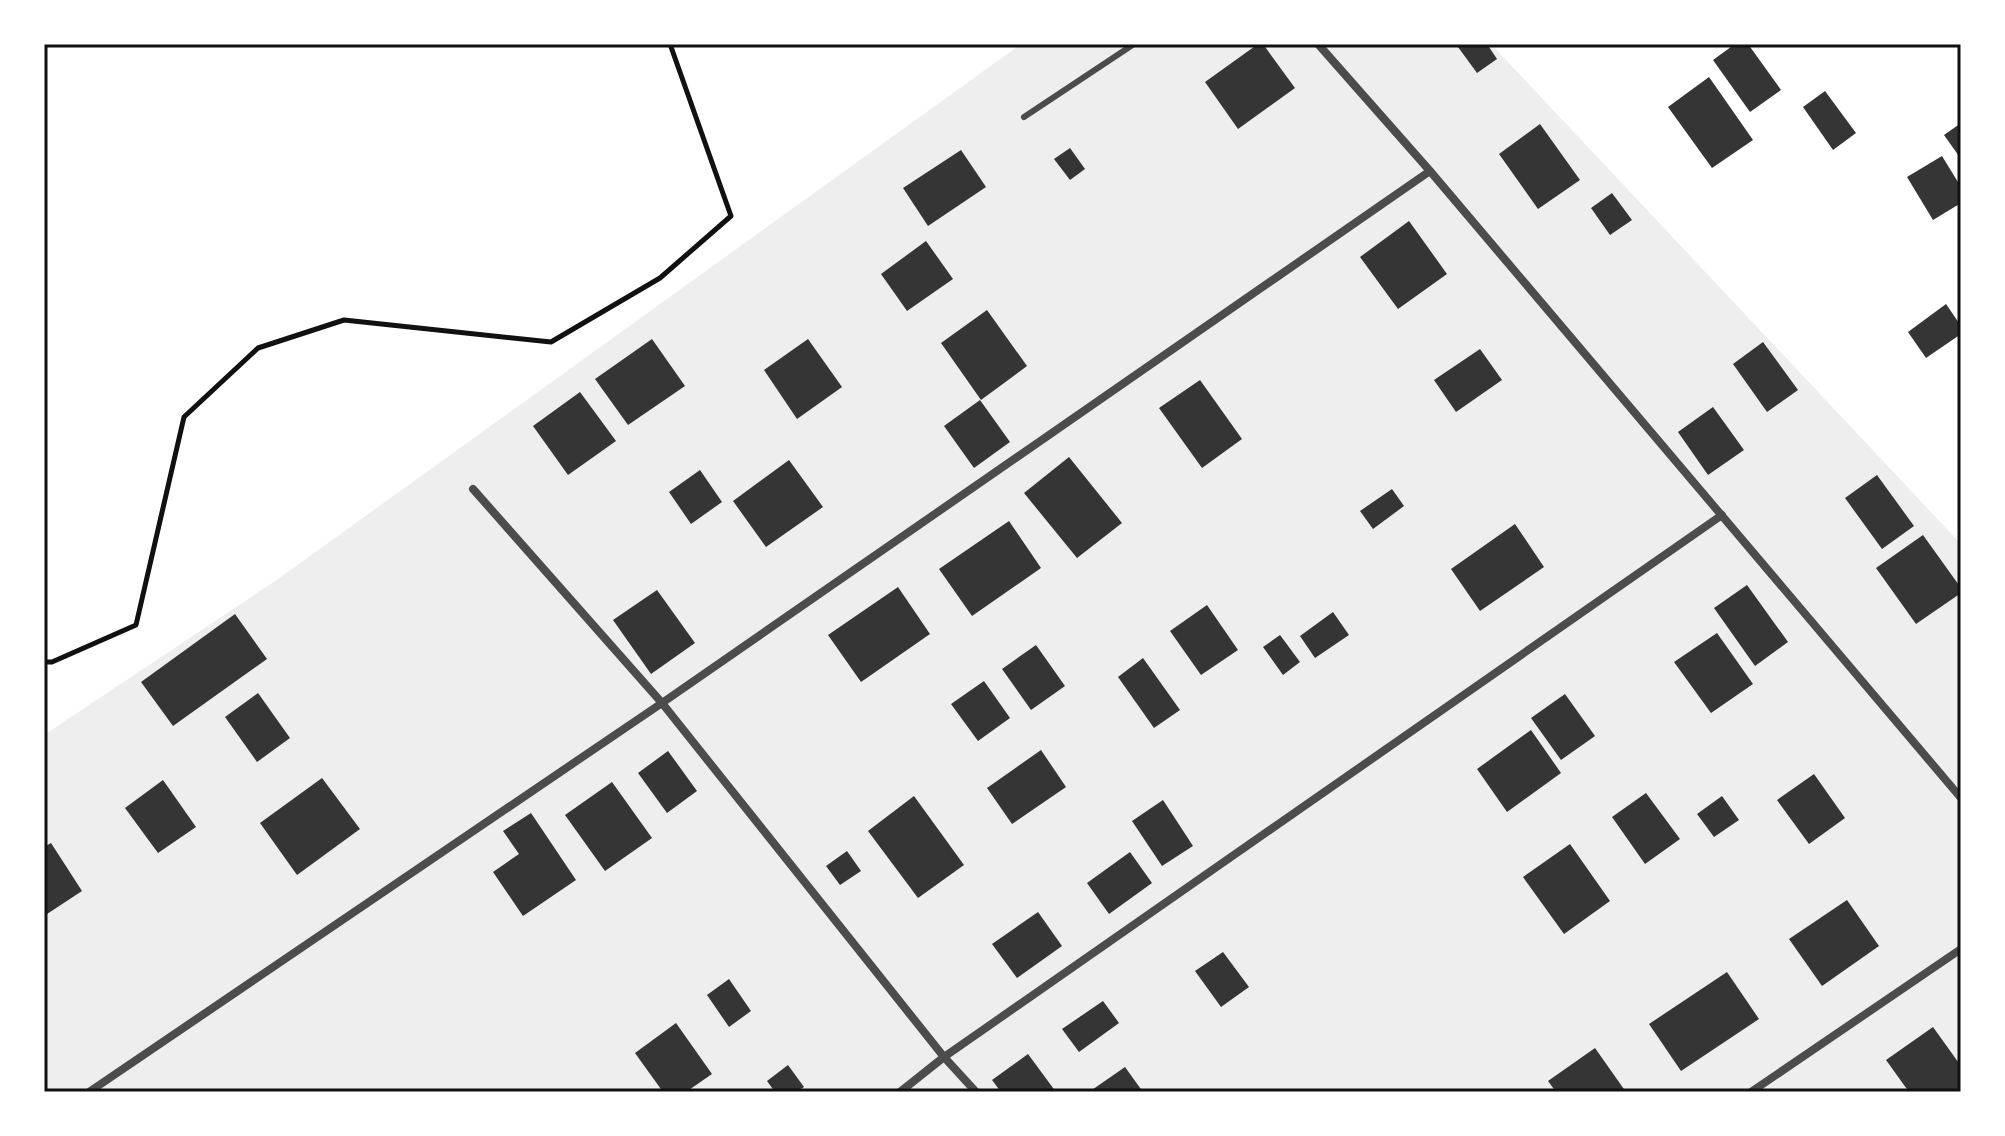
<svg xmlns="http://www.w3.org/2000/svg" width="2005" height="1136" viewBox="0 0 2005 1136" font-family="'Fira Sans Condensed',sans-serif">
  <rect width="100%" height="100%" fill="#fff"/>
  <polygon fill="#eee" points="1021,44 1491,44 1961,544 1961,1092 44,1092 44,735 278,579"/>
  <g fill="#353535">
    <polygon points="1258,44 1263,44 1295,88 1238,129 1205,82"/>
    <polygon points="1462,44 1487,44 1497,59 1477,73 1458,47"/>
    <polygon points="1735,44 1748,44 1781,90 1750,112 1713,60"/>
    <polygon points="1709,77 1753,140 1712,168 1668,107"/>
    <polygon points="1825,91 1856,133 1833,150 1803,107"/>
    <polygon points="1961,123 1961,159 1944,135"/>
    <polygon points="1540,124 1580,180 1538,209 1499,154"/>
    <polygon points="1070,148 1085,169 1070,180 1054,159"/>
    <polygon points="961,150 986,187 928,226 903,188"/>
    <polygon points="1942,156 1961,187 1961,203 1933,220 1907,177"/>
    <polygon points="1612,193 1632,220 1610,235 1591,208"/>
    <polygon points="1409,221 1447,274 1398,309 1360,257"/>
    <polygon points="926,241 953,279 907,311 881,274"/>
    <polygon points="1946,304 1961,326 1961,334 1926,358 1908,332"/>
    <polygon points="987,310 1027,366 981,400 941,343"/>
    <polygon points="652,339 685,386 628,425 595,379"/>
    <polygon points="808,339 842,387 797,419 764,370"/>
    <polygon points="1763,342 1798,390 1767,412 1733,364"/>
    <polygon points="1480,349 1502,380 1456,412 1434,380"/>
    <polygon points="1200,380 1242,439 1202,468 1159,408"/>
    <polygon points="580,392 616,441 568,475 533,426"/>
    <polygon points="980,400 1010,442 974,468 944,426"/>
    <polygon points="1713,407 1744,450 1708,475 1678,432"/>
    <polygon points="1069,457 1122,523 1077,558 1024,493"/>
    <polygon points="789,460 823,507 766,547 733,501"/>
    <polygon points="700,470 722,502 691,524 669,492"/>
    <polygon points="1877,475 1914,526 1882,549 1845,498"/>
    <polygon points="1392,489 1404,506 1373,529 1360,511"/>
    <polygon points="1009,521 1041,568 972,616 939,569"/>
    <polygon points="1515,524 1544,567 1480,611 1451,569"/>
    <polygon points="1923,535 1961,588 1961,593 1916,624 1876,568"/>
    <polygon points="1747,585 1788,642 1755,666 1714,608"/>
    <polygon points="898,587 930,634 861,682 828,635"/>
    <polygon points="657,590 695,643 651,674 613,620"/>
    <polygon points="1207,605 1238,650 1201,675 1170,631"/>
    <polygon points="1333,612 1349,635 1315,658 1300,636"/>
    <polygon points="235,614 267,659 173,726 141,682"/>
    <polygon points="1717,633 1753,684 1711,713 1674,662"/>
    <polygon points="1280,635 1300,662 1283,675 1263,647"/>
    <polygon points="1036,645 1065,686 1031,710 1002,669"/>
    <polygon points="1143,658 1180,710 1154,728 1118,677"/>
    <polygon points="984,681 1010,718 978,741 951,704"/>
    <polygon points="258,693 290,738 257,762 225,717"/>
    <polygon points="1565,694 1595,736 1561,760 1531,718"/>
    <polygon points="1531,730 1561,773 1507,812 1477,769"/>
    <polygon points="1041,750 1066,787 1012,824 987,788"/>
    <polygon points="668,751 697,791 667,813 638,773"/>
    <polygon points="1814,774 1845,818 1809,844 1777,800"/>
    <polygon points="322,778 360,829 297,875 260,823"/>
    <polygon points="163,780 196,827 158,853 125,808"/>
    <polygon points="612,782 652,838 605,871 565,815"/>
    <polygon points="1646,793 1680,839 1645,864 1612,817"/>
    <polygon points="914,796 964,865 918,898 868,831"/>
    <polygon points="1722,796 1739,820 1714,837 1697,814"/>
    <polygon points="1163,800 1193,846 1162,866 1132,821"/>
    <polygon points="531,813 576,880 523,916 493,872 519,854 503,831"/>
    <polygon points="51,843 82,891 44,916 44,847"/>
    <polygon points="1570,844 1610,901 1564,934 1523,877"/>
    <polygon points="847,851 861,871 840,885 826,866"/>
    <polygon points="1130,852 1152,883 1109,914 1087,883"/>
    <polygon points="1847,900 1879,946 1822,986 1789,939"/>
    <polygon points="1038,912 1062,946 1017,978 992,944"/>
    <polygon points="1223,952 1249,987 1221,1007 1195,971"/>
    <polygon points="1727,972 1759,1019 1681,1071 1649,1024"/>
    <polygon points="729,979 751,1011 729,1027 707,995"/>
    <polygon points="1103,1001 1119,1023 1079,1052 1062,1029"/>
    <polygon points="676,1023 712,1074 686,1092 663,1092 635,1053"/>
    <polygon points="1933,1027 1961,1066 1961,1092 1909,1092 1886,1060"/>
    <polygon points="1595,1048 1626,1092 1556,1092 1548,1081"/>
    <polygon points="1028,1054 1056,1092 1001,1092 992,1080"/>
    <polygon points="788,1065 804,1087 796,1092 775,1092 767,1081"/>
    <polygon points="1125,1067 1143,1092 1089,1092"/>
  </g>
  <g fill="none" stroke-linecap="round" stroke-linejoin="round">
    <polyline stroke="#111" stroke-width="5" points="44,662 52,662 136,625 184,417 258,348 344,320 551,342 660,278 731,216 670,44"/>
    <polyline stroke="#4c4c4c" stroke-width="6" points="1024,117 1134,44"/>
    <g stroke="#4c4c4c" stroke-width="8">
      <polyline points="1318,44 1430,171 1961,798"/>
      <polyline points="473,489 662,703 944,1057 976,1092"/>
      <polyline points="89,1092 662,703 1430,171"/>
      <polyline points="900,1092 944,1057 1722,515"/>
      <polyline points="1751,1092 1961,949"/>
    </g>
  </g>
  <rect width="2005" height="1136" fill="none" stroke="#ffffff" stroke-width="92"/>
  <rect x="46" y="46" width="1913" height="1044" fill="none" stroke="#111" stroke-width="3"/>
</svg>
